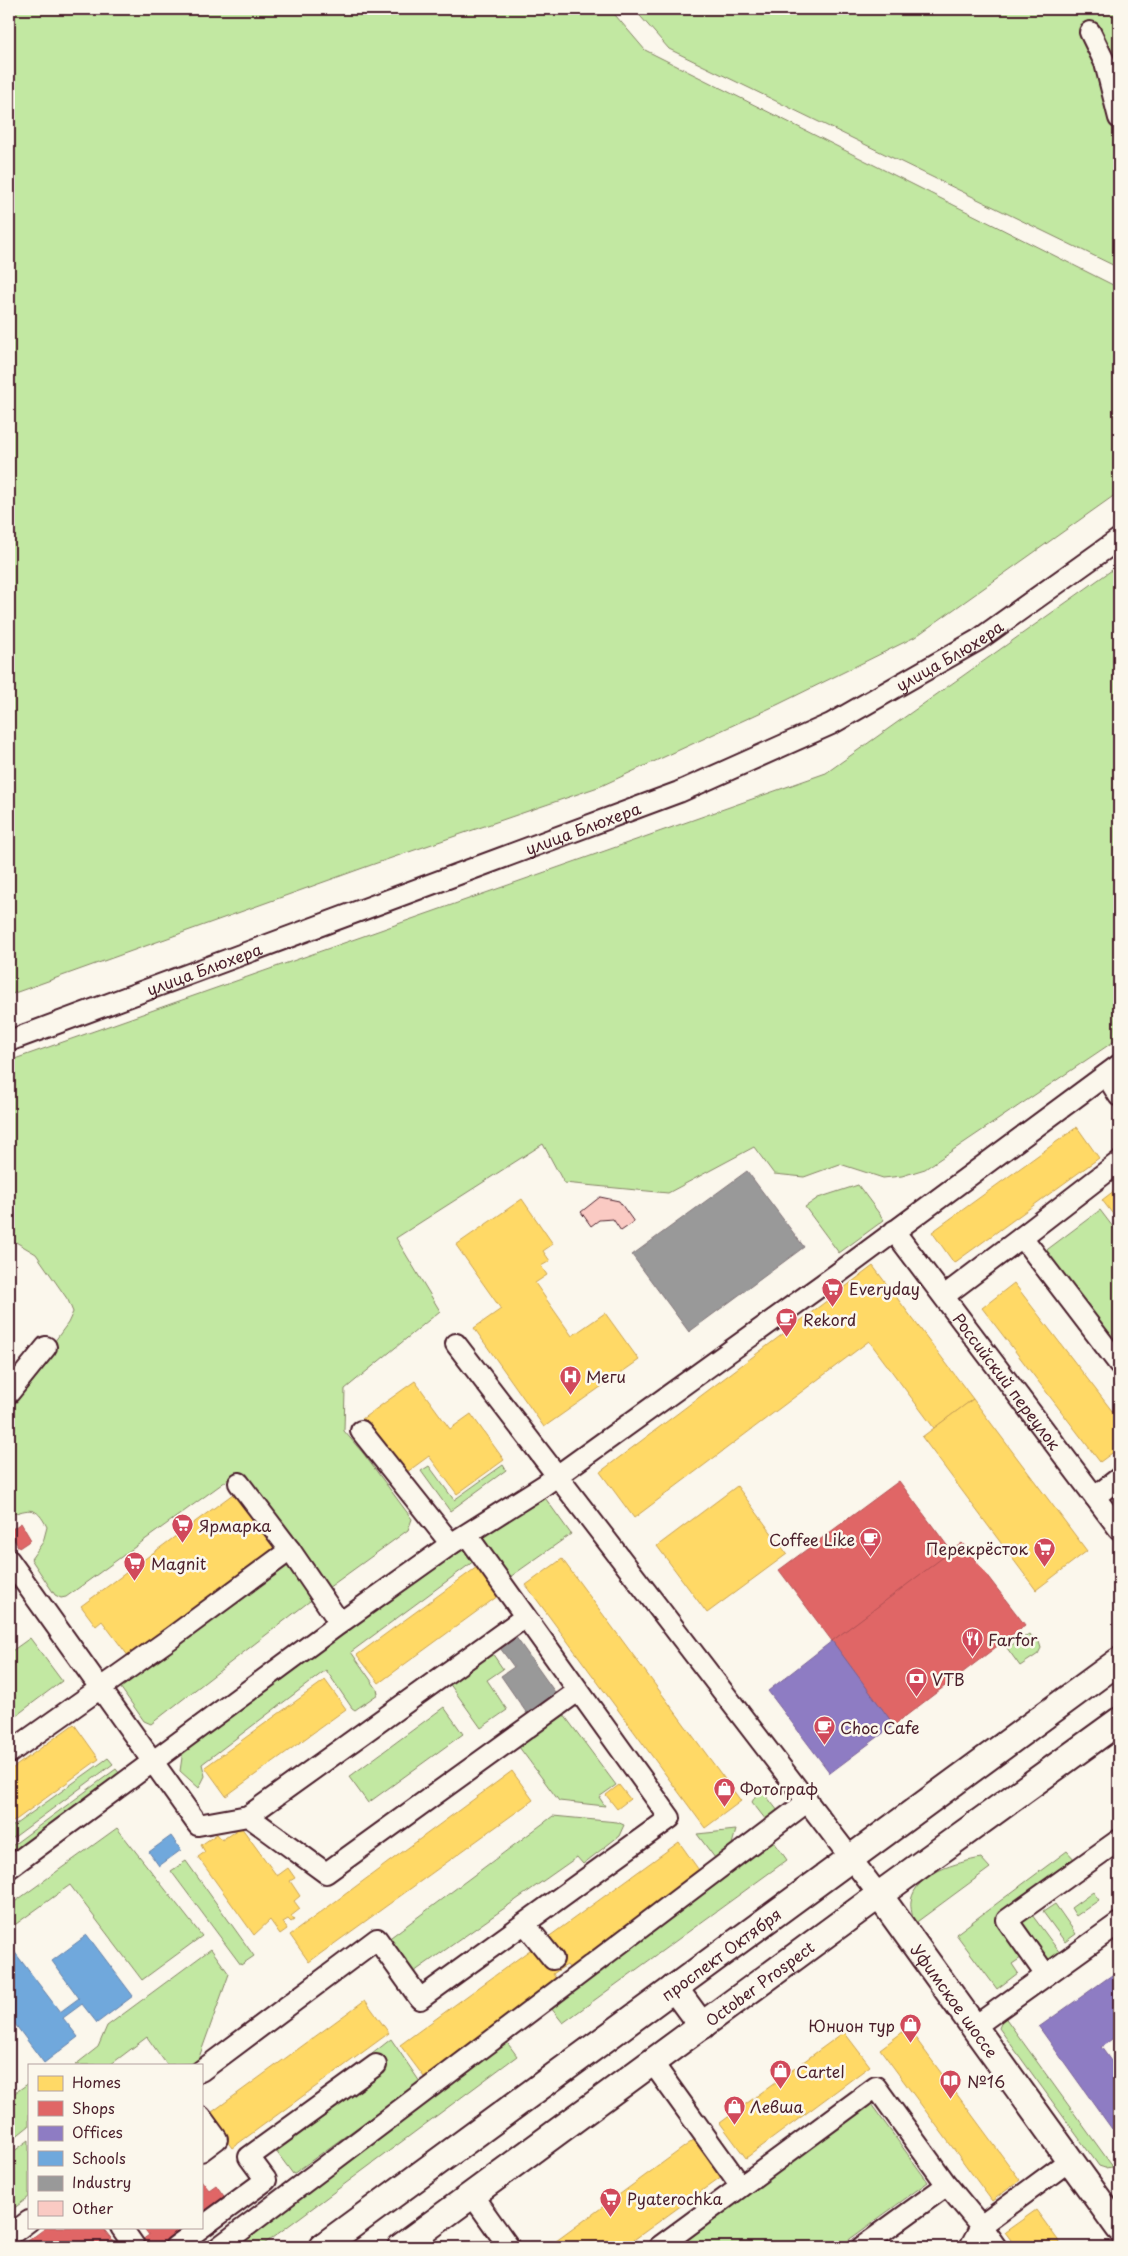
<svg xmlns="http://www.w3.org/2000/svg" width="1128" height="2256" viewBox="0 0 1128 2256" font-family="'Playpen Sans',sans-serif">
  <rect width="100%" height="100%" fill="#fbf7ec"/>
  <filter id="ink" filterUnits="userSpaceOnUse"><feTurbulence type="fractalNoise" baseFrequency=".02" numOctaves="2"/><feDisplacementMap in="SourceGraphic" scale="10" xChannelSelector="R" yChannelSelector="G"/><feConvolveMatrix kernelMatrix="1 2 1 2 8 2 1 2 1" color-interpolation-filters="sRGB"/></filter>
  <g filter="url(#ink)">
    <g fill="#c2e8a2" stroke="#868466">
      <polygon points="9,9 610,9 645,50 1119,288 1119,492 915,637 779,704 601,786 374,864 9,995"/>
      <polygon points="634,9 1119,9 1119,268 669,49"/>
      <path d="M1119,565V1038L925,1169L902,1176L883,1178L840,1164L804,1177L774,1174L754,1147L668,1193L564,1183L543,1144L396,1238L440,1311L345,1389L344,1431L363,1453L412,1519L408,1530L306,1604L151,1724L144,1721L118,1684L282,1561L237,1473L66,1597L61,1598L55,1595L31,1559L43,1542L47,1527C36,1505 30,1509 9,1515V1404L68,1323L73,1312L68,1300L36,1254L9,1238V1061L826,773Z"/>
      <polygon points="858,1185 884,1220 839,1253 805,1207 818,1198"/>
      <polygon points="1100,1210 1119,1235 1119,1352 1044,1252"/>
      <polygon points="503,1465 506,1470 450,1511 421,1471 429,1466 454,1500"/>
      <polygon points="543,1495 571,1534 510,1577 482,1538"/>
      <polygon points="463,1544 474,1561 351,1652 377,1689 378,1694 355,1710 352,1708 326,1670 202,1764 205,1776 199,1788 180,1771 184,1744"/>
      <polygon points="1029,1634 1039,1642 1041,1648 1038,1654 1020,1666 1007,1648"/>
      <polygon points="30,1638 62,1681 9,1721 9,1653"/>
      <polygon points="492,1653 503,1669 487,1680 507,1710 481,1728 449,1683"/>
      <polygon points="444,1707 463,1734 368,1803 349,1777"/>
      <polygon points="564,1715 616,1785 599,1797 605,1806 559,1801 519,1747"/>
      <polygon points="108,1758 113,1764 9,1841 9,1829"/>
      <polygon points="116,1769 120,1774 9,1855 9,1848"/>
      <polygon points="760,1788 778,1811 766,1820 752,1802"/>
      <polygon points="553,1816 617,1822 624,1825 619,1836 583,1864 577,1857 411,1974 387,1940"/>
      <polygon points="117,1828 202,1936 142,1980 70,1885 9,1929 9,1906"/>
      <polygon points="736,1830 729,1855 718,1862 697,1834"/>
      <polygon points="772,1839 787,1860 563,2023 547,2003"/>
      <polygon points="1067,1851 1075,1860 996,1919 1024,1956 1012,1964 1018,1973 997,1989 956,1934"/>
      <path d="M981,1858L990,1868L914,1924C913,1917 910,1908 911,1901C916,1872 957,1863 981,1858Z"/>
      <polygon points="186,1861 254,1956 241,1965 171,1871"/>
      <polygon points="1093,1892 1099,1900 1076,1916 1071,1908"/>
      <polygon points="1055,1904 1076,1934 1065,1942 1043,1912"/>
      <polygon points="1032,1915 1060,1953 1049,1961 1022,1922"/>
      <polygon points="211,1949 229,1974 197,2063 167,2065 147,2037 110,2065 75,2065 98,2047 107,2026"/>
      <polygon points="1004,2016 1113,2167 1105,2168 1099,2166 999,2028"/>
      <polygon points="503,2037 517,2056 260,2247 223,2247"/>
      <polygon points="391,2039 420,2082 293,2174 273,2147 382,2068 372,2054"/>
      <polygon points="29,2083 29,2126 9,2142 9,2097"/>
      <polygon points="871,2104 928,2182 839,2247 675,2247"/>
      <polygon points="29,2140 29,2197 9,2212 9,2155"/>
    </g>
    <g fill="#ffd966" stroke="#c9a154">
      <polygon points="1077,1127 1099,1158 954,1263 932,1232"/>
      <polygon points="1119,1187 1119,1222 1102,1200"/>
      <polygon points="522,1199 553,1244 543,1251 550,1261 541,1266 547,1275 535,1283 572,1336 605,1313 639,1360 544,1427 474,1328 501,1309 456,1245"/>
      <polygon points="873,1266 973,1399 934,1428 869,1341 634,1518 600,1472"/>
      <polygon points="1014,1283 1119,1420 1119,1448 1100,1462 982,1308"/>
      <polygon points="415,1381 450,1429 471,1414 504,1460 457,1494 429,1456 403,1475 362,1419"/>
      <polygon points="973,1399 1087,1551 1036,1590 922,1437"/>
      <polygon points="737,1486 787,1554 707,1613 657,1546"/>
      <polygon points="237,1491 279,1547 129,1657 102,1621 96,1626 81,1606"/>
      <polygon points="562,1559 741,1801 705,1828 526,1585"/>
      <polygon points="477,1567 498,1596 379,1683 357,1655"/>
      <polygon points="325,1680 346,1709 226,1796 205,1767"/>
      <polygon points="74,1724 99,1759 9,1825 9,1771"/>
      <polygon points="512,1771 533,1800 309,1962 290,1935"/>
      <polygon points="619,1785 630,1799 617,1809 606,1795"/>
      <polygon points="241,1827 277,1876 288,1868 295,1878 290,1881 300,1896 294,1901 300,1909 291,1916 294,1920 291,1922 288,1919 283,1922 287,1929 280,1934 270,1920 254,1935 198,1857 205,1852 201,1845 217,1834 222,1840"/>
      <polygon points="679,1842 701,1873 570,1969 567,1965 560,1969 553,1959 547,1938"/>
      <polygon points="534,1947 553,1959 560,1969 553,1974 557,1980 424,2077 400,2045"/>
      <polygon points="365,2000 389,2033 232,2148 208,2115"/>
      <polygon points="908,2028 1020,2180 992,2201 880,2049"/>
      <polygon points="844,2032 870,2066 746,2158 720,2123"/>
      <polygon points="695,2139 722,2176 624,2247 548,2247"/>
      <polygon points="1036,2210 1063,2247 1016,2247 1005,2232"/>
    </g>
    <g fill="#e06666" stroke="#b35154">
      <polygon points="899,1481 952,1552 832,1641 779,1570"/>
      <polygon points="21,1523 31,1540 19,1548 9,1531"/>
      <polygon points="962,1543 1025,1625 894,1725 832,1641"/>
      <polygon points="201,2180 209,2190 216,2185 226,2199 201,2217"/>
      <polygon points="47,2227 102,2227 118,2247 20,2247"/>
      <polygon points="143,2227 187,2227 160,2247 147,2247 142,2240 149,2235"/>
    </g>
    <g fill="#8e7cc3" stroke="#7a6095">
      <polygon points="832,1641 894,1725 830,1773 768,1691"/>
      <polygon points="1119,1970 1119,2034 1101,2047 1119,2072 1119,2124 1112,2129 1039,2027"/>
    </g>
    <g fill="#6fa8dc" stroke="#647fa7">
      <polygon points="171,1836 181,1850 159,1866 149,1852"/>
      <polygon points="87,1935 133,1996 97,2023 82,2004 63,2018 78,2037 44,2063 9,2016 9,1953 13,1950 60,2012 79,1998 52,1961"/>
    </g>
    <g fill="#999" stroke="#817478">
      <polygon points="747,1171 804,1247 689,1332 632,1255"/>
      <polygon points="515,1636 557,1695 528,1715 501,1676 514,1667 500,1648"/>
    </g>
    <polygon fill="#facac3" stroke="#4a1f2b" points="600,1197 619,1201 634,1222 621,1231 613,1219 599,1220 591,1226 581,1212"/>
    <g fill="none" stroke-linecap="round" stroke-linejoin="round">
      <defs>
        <g id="minor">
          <polyline points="1090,32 1105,63 1119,118"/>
          <path id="s1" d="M9,1041L679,792L831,724L978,640L1119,539"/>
          <polyline points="1106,1075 1119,1096"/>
          <path id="s2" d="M894,1231L1119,1529"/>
          <polyline points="1022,1237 1119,1162"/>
          <polyline points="944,1296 1022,1237 1119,1364"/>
          <polyline points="456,1344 879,1895"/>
          <polyline points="9,1393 46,1347"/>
          <polyline points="361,1431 451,1544"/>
          <polyline points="239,1483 290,1550 340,1623"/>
          <polyline points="1095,1497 1119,1478"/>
          <polyline points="9,1560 198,1825 248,1816 525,1617"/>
          <polyline points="9,1753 171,1638 290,1550"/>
          <polyline points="248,1816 326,1873 578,1691"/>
          <polyline points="9,1868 340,1623 451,1544 543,1486 837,1274 1119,1065"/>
          <polyline points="525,1924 553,1959"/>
          <polyline points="1046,1975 1007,1920 1119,1840"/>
          <polyline points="974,2027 1119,1923"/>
          <polyline points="652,2062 741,2186"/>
          <polyline points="201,2071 377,1939 420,1999 670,1818 467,1535"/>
          <polyline points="201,2117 217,2139 201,2151"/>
          <polyline points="472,2195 509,2247"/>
          <polyline points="121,2227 135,2247"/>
          <polyline points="9,2236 29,2221"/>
          <polyline points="175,2247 266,2180 249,2157 376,2065"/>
          <polyline points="219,2247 808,1801"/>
          <polyline points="659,2247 876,2087 947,2185 981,2226 1070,2160"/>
          <polyline points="862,2247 947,2185"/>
          <polyline points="970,2247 981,2226 996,2247"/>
        </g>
        <g id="major">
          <path id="s3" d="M879,1895L1119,2228"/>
          <polyline points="674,1988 702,2026"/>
          <path id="s4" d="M322,2247L1119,1661"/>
          <path id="s5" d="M401,2247L879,1895L1119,1721"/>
        </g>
      </defs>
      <use href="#minor" stroke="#4a1f2b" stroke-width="24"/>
      <use href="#major" stroke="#4a1f2b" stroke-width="30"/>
      <use href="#minor" stroke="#fbf7ec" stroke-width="20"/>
      <use href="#major" stroke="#fbf7ec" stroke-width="26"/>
    </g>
  </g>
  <defs>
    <symbol id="supermarket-pin" viewBox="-11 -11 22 30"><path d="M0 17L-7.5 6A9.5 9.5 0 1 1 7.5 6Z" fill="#d1495b" stroke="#fbf7ec"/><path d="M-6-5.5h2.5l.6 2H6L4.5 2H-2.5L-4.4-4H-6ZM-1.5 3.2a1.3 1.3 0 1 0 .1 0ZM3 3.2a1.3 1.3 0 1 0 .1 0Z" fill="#fff"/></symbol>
    <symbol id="cafe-pin" viewBox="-11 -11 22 30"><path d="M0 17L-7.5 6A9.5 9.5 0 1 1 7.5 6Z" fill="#d1495b" stroke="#fbf7ec"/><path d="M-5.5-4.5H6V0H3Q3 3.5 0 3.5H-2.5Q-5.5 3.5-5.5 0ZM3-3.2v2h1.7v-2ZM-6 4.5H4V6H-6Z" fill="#fff"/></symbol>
    <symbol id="hospital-pin" viewBox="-11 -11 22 30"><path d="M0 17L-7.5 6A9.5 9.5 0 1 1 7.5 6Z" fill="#d1495b" stroke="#fbf7ec"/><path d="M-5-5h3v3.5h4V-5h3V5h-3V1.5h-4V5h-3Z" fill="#fff"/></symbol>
    <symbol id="restaurant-pin" viewBox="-11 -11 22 30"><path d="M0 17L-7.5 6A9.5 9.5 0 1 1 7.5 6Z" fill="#d1495b" stroke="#fbf7ec"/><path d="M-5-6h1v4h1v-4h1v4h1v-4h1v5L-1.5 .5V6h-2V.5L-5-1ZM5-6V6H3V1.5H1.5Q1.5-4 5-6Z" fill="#fff"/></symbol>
    <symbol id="bank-pin" viewBox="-11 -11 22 30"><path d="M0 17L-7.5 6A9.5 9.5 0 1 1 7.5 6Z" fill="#d1495b" stroke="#fbf7ec"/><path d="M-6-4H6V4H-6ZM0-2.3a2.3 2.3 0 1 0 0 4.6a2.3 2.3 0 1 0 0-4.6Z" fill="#fff"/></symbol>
    <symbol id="shop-pin" viewBox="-11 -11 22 30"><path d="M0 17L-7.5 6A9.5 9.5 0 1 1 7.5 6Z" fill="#d1495b" stroke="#fbf7ec"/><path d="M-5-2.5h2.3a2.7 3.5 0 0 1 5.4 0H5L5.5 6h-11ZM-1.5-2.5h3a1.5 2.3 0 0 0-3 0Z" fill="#fff"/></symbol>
    <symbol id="library-pin" viewBox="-11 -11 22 30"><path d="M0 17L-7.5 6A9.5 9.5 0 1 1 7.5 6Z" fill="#d1495b" stroke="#fbf7ec"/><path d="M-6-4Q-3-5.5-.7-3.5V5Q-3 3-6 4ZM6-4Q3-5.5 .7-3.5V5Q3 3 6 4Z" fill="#fff"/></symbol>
  </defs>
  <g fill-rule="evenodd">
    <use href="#supermarket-pin" x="820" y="1276" width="25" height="34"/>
    <use href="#cafe-pin" x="774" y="1306" width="25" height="34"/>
    <use href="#hospital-pin" x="558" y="1364" width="25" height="34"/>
    <use href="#supermarket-pin" x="170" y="1512" width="25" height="34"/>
    <use href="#cafe-pin" x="858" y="1526" width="25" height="34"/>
    <use href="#supermarket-pin" x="1032" y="1536" width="25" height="34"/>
    <use href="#supermarket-pin" x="122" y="1550" width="25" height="34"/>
    <use href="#restaurant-pin" x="960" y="1626" width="25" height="34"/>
    <use href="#bank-pin" x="904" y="1666" width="25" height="34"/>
    <use href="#cafe-pin" x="812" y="1714" width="25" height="34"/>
    <use href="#shop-pin" x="712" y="1776" width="25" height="34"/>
    <use href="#shop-pin" x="898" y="2012" width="25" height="34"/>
    <use href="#shop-pin" x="768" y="2058" width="25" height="34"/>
    <use href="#library-pin" x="938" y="2068" width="25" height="34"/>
    <use href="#shop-pin" x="722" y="2094" width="25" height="34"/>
    <use href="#supermarket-pin" x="598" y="2186" width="25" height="34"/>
  </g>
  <g text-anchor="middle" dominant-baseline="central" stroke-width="5" stroke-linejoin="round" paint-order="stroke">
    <g font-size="16" fill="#4a1f2b" stroke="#fbf7ec">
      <text stroke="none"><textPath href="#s1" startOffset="1018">улица Блюхера</textPath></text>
      <text stroke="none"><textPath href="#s1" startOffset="612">улица Блюхера</textPath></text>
      <text stroke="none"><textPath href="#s1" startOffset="208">улица Блюхера</textPath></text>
      <text stroke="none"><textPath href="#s2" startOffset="188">Российский переулок</textPath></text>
      <text stroke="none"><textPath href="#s4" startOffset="495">проспект Октября</textPath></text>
      <text stroke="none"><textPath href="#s5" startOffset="445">October Prospect</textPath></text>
      <text stroke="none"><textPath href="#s3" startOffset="130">Уфимское шоссе</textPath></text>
    </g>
    <g font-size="16" fill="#4a1f2b" stroke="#fbf7ec" text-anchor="start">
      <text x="849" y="1288">Everyday</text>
      <text x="803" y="1319">Rekord</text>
      <text x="586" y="1376">Меги</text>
      <text x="199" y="1525">Ярмарка</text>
      <text x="855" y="1539" text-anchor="end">Coffee Like</text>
      <text x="1028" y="1548" text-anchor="end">Перекрёсток</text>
      <text x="151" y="1563">Magnit</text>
      <text x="988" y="1639">Farfor</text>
      <text x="932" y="1679">VTB</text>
      <text x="840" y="1727">Choc Cafe</text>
      <text x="740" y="1788">Фотограф</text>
      <text x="895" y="2025" text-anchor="end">Юнион тур</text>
      <text x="796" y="2071">Cartel</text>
      <text x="967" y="2081">№16</text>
      <text x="750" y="2106">Левша</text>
      <text x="627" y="2198">Pyaterochka</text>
    </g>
  </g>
  <rect width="1128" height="2256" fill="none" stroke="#fbf7ec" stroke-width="30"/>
  <rect x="15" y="15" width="1098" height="2226" fill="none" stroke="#4a1f2b" stroke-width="2" filter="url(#ink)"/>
  <rect x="28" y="2064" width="175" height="165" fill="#fbf7ec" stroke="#b4a19f"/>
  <rect x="38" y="2076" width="25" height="15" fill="#ffd966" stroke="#b4a19f"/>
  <text x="72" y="2088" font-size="15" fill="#4a1f2b">Homes</text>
  <rect x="38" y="2101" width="25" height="15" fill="#e06666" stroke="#b4a19f"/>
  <text x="72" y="2114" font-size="15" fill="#4a1f2b">Shops</text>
  <rect x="38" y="2126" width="25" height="15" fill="#8e7cc3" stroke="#b4a19f"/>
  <text x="72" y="2138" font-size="15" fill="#4a1f2b">Offices</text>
  <rect x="38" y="2151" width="25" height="15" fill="#6fa8dc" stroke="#b4a19f"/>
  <text x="72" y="2164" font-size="15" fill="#4a1f2b">Schools</text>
  <rect x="38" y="2176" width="25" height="15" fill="#999999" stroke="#b4a19f"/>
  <text x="72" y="2188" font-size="15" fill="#4a1f2b">Industry</text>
  <rect x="38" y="2201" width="25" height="15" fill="#facac3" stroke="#b4a19f"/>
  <text x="72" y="2214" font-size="15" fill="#4a1f2b">Other</text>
</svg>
